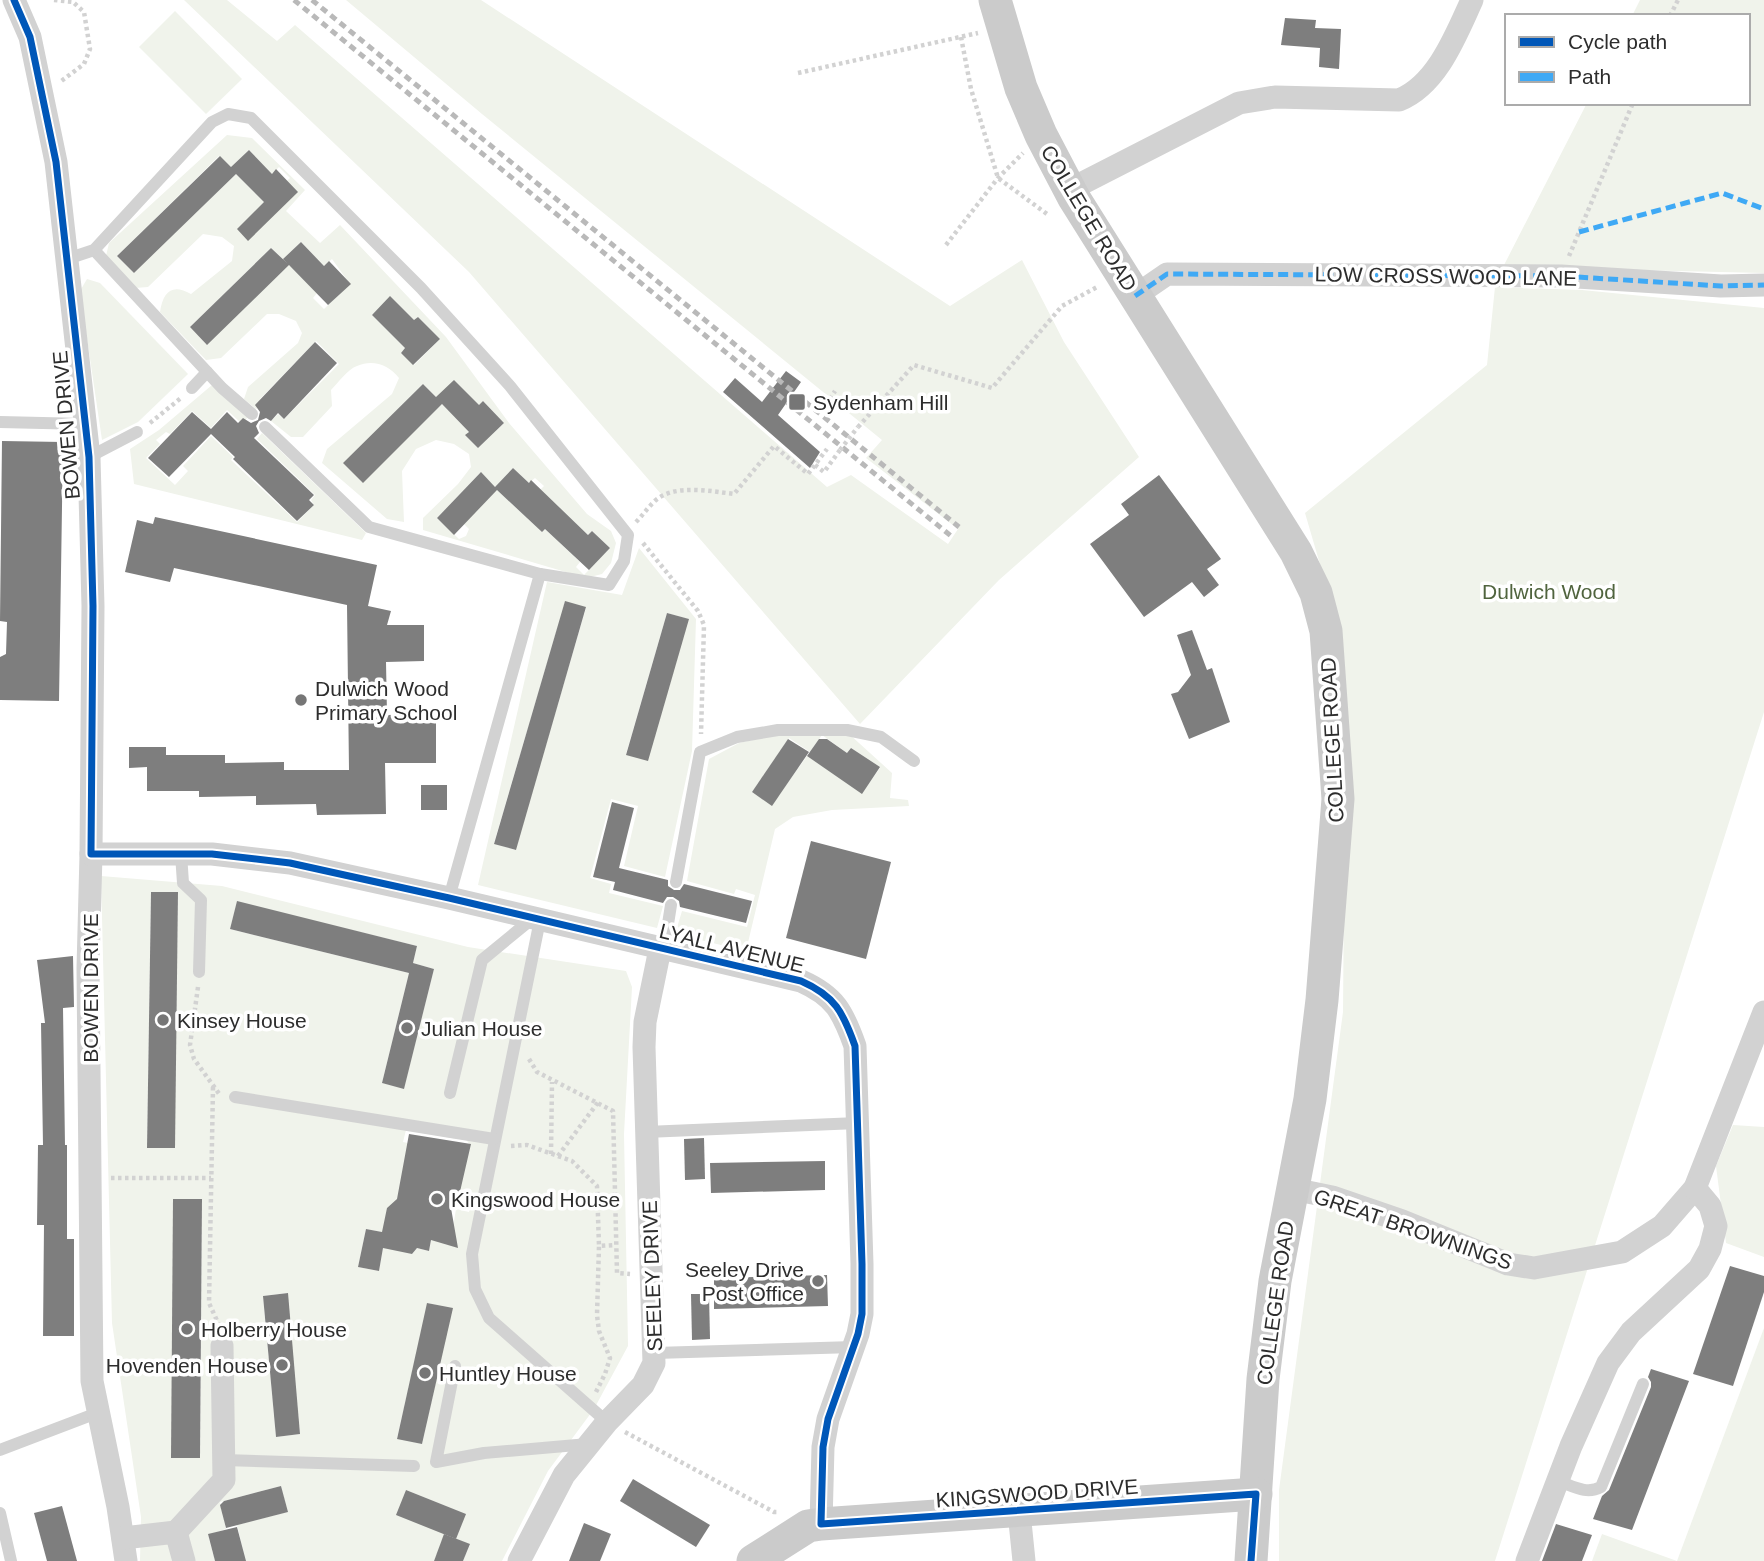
<svg xmlns="http://www.w3.org/2000/svg" width="1764" height="1561" viewBox="0 0 1764 1561" font-family="Helvetica,sans-serif">
  <rect width="100%" height="100%" fill="#fff"/>
  <g fill="#f0f3eb" fill-rule="evenodd">
    <polygon points="184,0 227,0 277,41 295,25 827,487 851,475 948,544 958,529 866,458 882,440 482,114 346,0 481,0 950,306 1022,260 1064,342 1139,457 999,580 860,724 469,272"/>
    <polygon points="1640,0 1764,0 1764,273 1503,267 1587,103 1748,103 1748,16 1632,16"/>
    <polygon points="175,11 242,79 206,114 139,47"/>
    <path d="M227,135L252,138L305,190L286,211L320,243L340,225L446,337L509,423L587,514L611,531L616,543L611,563L602,574L586,578L423,530V518L458,484L471,467L469,454L454,444L436,440L416,449L402,471L404,522L387,519L322,463L327,449L392,394L399,378C389,365 373,359 357,366C348,369 338,383 331,390L332,406L303,437H291L271,421L278,414L284,419L339,364L316,341L260,399L263,403L256,409L244,399L248,387L298,343L302,333L296,321L279,314H267L221,358L206,360L160,312C163,292 172,283 191,294L232,261L234,246L222,237L203,234L148,287L135,288L106,256L109,243ZM249,150L272,174L279,167L290,178L259,207L264,202L236,174L134,273L117,256L219,156L231,167ZM301,242L324,266L332,259L350,284L324,309L313,298L317,293L289,265L206,344L190,327L271,248L283,259ZM390,297L414,320L418,317L440,339L414,365L401,353L405,348L372,315ZM423,384L436,397L479,405L483,401L504,423L478,448L466,436L469,432L442,404L362,482L344,463ZM513,468L529,483L535,478L544,486L540,490L588,535L592,531L610,548L584,575L576,567L580,562L545,529L542,532L497,490L464,524L469,529L466,536L459,539L437,518L480,473L495,487Z"/>
    <polygon points="87,279 100,283 188,374 138,422 102,440 80,291"/>
    <polygon points="1495,287 1582,290 1764,308 1764,712 1495,1561 1279,1561 1279,1490 1343,1012 1345,765 1336,619 1305,513 1487,365"/>
    <polygon points="212,385 248,417 242,424 227,410 211,428 192,411 170,434 166,432 156,440 160,444 146,458 175,485 188,471 183,466 211,436 233,457 231,460 297,522 314,505 311,500 315,495 257,439 262,433 366,533 362,540 134,484 130,449 159,430"/>
    <path d="M639,548L696,619L692,751L665,877L624,866L638,806L611,799L590,878L611,884L609,893L663,906L657,928L478,885L547,582L622,595ZM565,602L586,608L515,850L494,843ZM667,613L688,619L626,755V754Z"/>
    <path d="M848,733L892,773L890,798L908,800L909,806L832,810L793,817L775,829L746,951L675,934L682,911L747,927L755,895L736,889L734,894L687,881L709,759L739,743L779,734ZM822,735L847,753L851,748L880,768L862,793L807,756L772,805L752,792L789,738L810,752Z"/>
    <path d="M101,876L222,886L468,947L626,971L632,987L624,1134L628,1346L594,1409L548,1471L502,1561H463L470,1545L456,1539L465,1514L406,1490L397,1515L445,1534L434,1561H246L237,1525L287,1512L281,1486L220,1502L226,1529L208,1535L215,1561H140L141,1517L112,1323ZM151,892L178,893L174,1148L147,1147ZM237,902L417,946L413,963L434,969L404,1088L382,1083L409,973L230,929ZM406,1130L457,1139L465,1138L470,1145L459,1193L473,1197L469,1212L456,1209L450,1245L444,1244L442,1237L432,1235L429,1251L417,1248L412,1254L384,1242L379,1271L358,1267L366,1229L387,1233L417,1145L403,1142ZM173,1199L202,1200L200,1458ZM287,1293L300,1434L276,1437L263,1296ZM428,1303L452,1309L422,1444L397,1438Z"/>
    <polygon points="1733,1125 1764,1127 1764,1257 1726,1243 1716,1166"/>
    <polygon points="1764,1328 1764,1561 1592,1561 1602,1534 1677,1561"/>
  </g>
  <g fill="#7e7e7e">
    <polygon points="1285,18 1316,20 1315,28 1341,29 1339,69 1319,67 1320,48 1281,45"/>
    <polygon points="249,150 272,174 276,169 298,192 248,241 237,229 264,202 236,174 134,273 117,256 220,156 231,167"/>
    <polygon points="301,242 324,266 329,261 351,284 328,305 289,265 207,345 190,327 271,248 287,263 283,259"/>
    <polygon points="390,296 414,320 418,317 440,339 413,365 401,353 405,348 372,315"/>
    <polygon points="315,342 337,363 284,419 278,413 271,421 266,418 259,421 256,426 259,433 254,438 314,495 309,500 314,505 297,521 233,459 235,457 211,434 169,477 148,458 192,412 211,429 227,412 238,423 243,418 251,423 258,420 260,412 255,405"/>
    <polygon points="786,371 801,382 778,415 820,452 810,468 723,392 735,378 762,402"/>
    <polygon points="454,380 479,405 483,401 504,423 478,448 465,435 469,432 442,404 363,483 343,463 423,384 436,397"/>
    <polygon points="2,441 63,442 59,701 0,700 0,657 6,654 7,622 0,621"/>
    <polygon points="513,468 529,483 531,480 588,535 592,531 610,548 589,570 545,529 542,532 497,490 454,535 437,518 481,472 495,487"/>
    <polygon points="1159,475 1221,559 1207,569 1219,585 1204,597 1192,582 1144,617 1090,544 1129,515 1121,504"/>
    <polygon points="155,517 377,565 368,606 391,611 387,625 424,625 424,661 386,662 387,715 436,714 436,763 385,763 386,814 317,815 316,804 256,805 256,796 199,797 199,791 147,791 147,767 129,768 129,747 166,747 166,755 225,755 225,763 284,762 284,770 349,770 347,605 174,568 170,582 125,572 137,520 153,524"/>
    <polygon points="565,601 586,607 516,850 494,844"/>
    <polygon points="667,613 689,619 648,761 626,755"/>
    <polygon points="1192,630 1207,670 1212,668 1230,722 1189,739 1171,694 1178,692 1191,675 1177,635"/>
    <polygon points="788,739 809,752 772,806 752,792"/>
    <polygon points="819,739 827,739 847,753 851,748 880,767 862,794 807,756"/>
    <rect x="421" y="785" width="26" height="25"/>
    <polygon points="612,802 634,808 619,868 668,880 668,886 674,890 680,890 684,884 752,901 746,923 680,907 679,901 673,897 667,897 663,903 613,890 615,882 593,877"/>
    <polygon points="811,841 891,862 866,959 786,938"/>
    <polygon points="151,892 178,892 175,1148 147,1148"/>
    <polygon points="237,901 417,946 413,963 434,969 404,1089 382,1083 409,973 230,929"/>
    <polygon points="73,956 74,1007 63,1008 65,1145 67,1145 67,1239 74,1239 74,1336 43,1336 44,1225 37,1225 38,1145 43,1145 41,1023 45,1023 37,960"/>
    <polygon points="409,1134 471,1144 456,1209 451,1208 458,1248 431,1240 429,1251 417,1248 412,1254 383,1248 379,1271 358,1267 366,1229 382,1232 387,1208 397,1199"/>
    <polygon points="704,1138 705,1179 685,1180 684,1139"/>
    <polygon points="825,1161 825,1190 711,1193 710,1163"/>
    <polygon points="173,1199 202,1199 200,1458 171,1458"/>
    <polygon points="1730,1266 1764,1276 1764,1292 1733,1386 1693,1374"/>
    <polygon points="827,1275 828,1306 714,1309 714,1278"/>
    <polygon points="288,1293 300,1434 276,1437 263,1296"/>
    <polygon points="691,1294 709,1294 710,1339 692,1340"/>
    <polygon points="427,1303 453,1308 422,1444 397,1439"/>
    <polygon points="1651,1369 1689,1381 1632,1530 1593,1519 1602,1496 1609,1490 1651,1387 1651,1382 1648,1377"/>
    <polygon points="633,1479 710,1525 696,1547 620,1501"/>
    <polygon points="281,1486 288,1512 226,1528 220,1505 224,1501"/>
    <polygon points="406,1490 466,1514 456,1539 396,1515"/>
    <polygon points="62,1506 77,1561 47,1561 34,1513"/>
    <polygon points="584,1523 611,1534 600,1561 569,1561"/>
    <polygon points="1556,1524 1592,1535 1582,1561 1542,1561"/>
    <polygon points="237,1527 246,1561 215,1561 208,1534"/>
    <polygon points="444,1534 470,1544 463,1561 434,1561"/>
  </g>
  <g fill="none" stroke-linecap="round" stroke-linejoin="round">
    <g stroke="#d2d2d2" stroke-width="4.5" stroke-dasharray="3.5 3.5" stroke-linecap="butt">
      <polyline points="54,0 73,2 84,12 90,49 84,64 60,82"/>
      <polyline points="1670,16 1678,0"/>
      <polyline points="961,37 971,89 998,178 1047,214"/>
      <polyline points="798,73 978,33"/>
      <polyline points="946,245 998,178 1023,153"/>
      <polyline points="1569,256 1633,103"/>
      <polyline points="823,411 835,391"/>
      <polyline points="150,423 181,398"/>
      <polyline points="858,427 914,365 992,388 1062,306 1099,286"/>
      <polyline points="815,465 824,472 840,450"/>
      <path d="M636,522C643,515 648,507 656,500C675,484 710,491 734,494L774,446L808,474L827,449"/>
      <polyline points="643,543 698,611 704,625 701,734"/>
      <polyline points="198,987 190,1045 194,1059 220,1095"/>
      <polyline points="529,1059 537,1072 613,1111 617,1273 630,1274"/>
      <polyline points="213,1087 209,1303 219,1325"/>
      <polyline points="511,1146 527,1145 572,1161 597,1186 599,1246"/>
      <polyline points="551,1154 552,1082"/>
      <polyline points="558,1156 599,1101"/>
      <polyline points="111,1178 211,1178"/>
      <polyline points="596,1392 605,1374 610,1358 599,1331 597,1315 599,1246 615,1245"/>
      <polyline points="625,1432 774,1512 778,1512"/>
    </g>
    <g stroke="#d2d2d2" stroke-width="12">
      <polyline points="94,250 222,388 252,414"/>
      <polyline points="67,259 94,250 212,122 228,114 251,118 421,288 510,386 628,535 624,561 609,585 540,574 369,527 265,427"/>
      <polyline points="192,388 207,372"/>
      <polyline points="0,422 85,424"/>
      <polyline points="89,457 137,432"/>
      <polyline points="181,854 183,883 201,900 199,972"/>
      <polyline points="676,882 700,752 737,737 778,730 847,730 881,737 914,761"/>
      <polyline points="449,898 540,574"/>
      <polyline points="540,920 472,1254 475,1289 489,1318 607,1422"/>
      <polyline points="664,949 671,905"/>
      <polyline points="450,1093 482,960 533,918"/>
      <polyline points="235,1097 494,1139"/>
      <polyline points="646,1132 858,1123"/>
      <polyline points="655,1353 854,1347"/>
      <polyline points="455,1366 436,1462 484,1453 588,1444"/>
      <polyline points="0,1450 97,1413"/>
      <polyline points="224,1460 414,1466"/>
      <path d="M1558,1481C1573,1486 1586,1495 1601,1487L1643,1384"/>
      <polyline points="0,1513 11,1561"/>
    </g>
    <g stroke="#d2d2d2" stroke-width="23">
      <polyline points="14,0 30,37 56,162 89,457 93,606 91,854 88,968 92,1381 118,1507 126,1561"/>
      <path d="M1069,190L1239,103L1275,97L1399,100C1437,85 1456,35 1472,0"/>
      <polyline points="1135,296 1167,274 1561,276 1721,286 1764,285"/>
      <path d="M91,854H212L290,863L449,898L801,981C835,996 843,1012 855,1046L862,1264V1314L858,1334L828,1419L823,1447L821,1524"/>
      <polyline points="1293,1189 1332,1197 1402,1221 1508,1264 1534,1268 1622,1252 1662,1226 1695,1188 1764,1012"/>
      <polyline points="1019,1512 1024,1561"/>
      <polyline points="176,1532 224,1480 222,1346"/>
      <polyline points="123,1538 176,1532 184,1561"/>
      <polyline points="519,1561 564,1475 607,1422 643,1385 654,1363 644,1047 645,1022 660,949"/>
      <polyline points="1527,1561 1571,1446 1608,1363 1631,1332 1699,1269 1710,1249 1716,1226 1710,1206 1695,1188"/>
    </g>
    <g stroke="#cbcbcb" stroke-width="33">
      <polyline points="995,0 1021,88 1041,135 1074,198 1296,552 1316,593 1326,631 1338,799 1322,1000 1310,1099 1275,1281 1263,1379 1251,1561"/>
      <polyline points="753,1561 808,1526 821,1524 1256,1494"/>
    </g>
    <g stroke="#b9b9b9" stroke-width="5" stroke-dasharray="7 5" stroke-linecap="butt">
      <polyline points="294,0 951,536"/>
      <polyline points="312,0 959,527"/>
    </g>
    <polyline stroke="#d2d2d2" stroke-width="4.5" stroke-dasharray="3.5 3.5" stroke-linecap="butt" points="840,450 858,427"/>
    <g stroke="#3fa9f5" stroke-width="5" stroke-dasharray="10 5" stroke-linecap="butt">
      <polyline points="1579,232 1722,193 1764,209"/>
      <polyline points="1135,296 1167,274 1561,276 1721,286 1764,285"/>
    </g>
    <defs>
      <path id="cycleway" d="M14,0L30,37L56,162L89,457L93,606L91,854H212L290,863L449,898L801,981C835,996 843,1012 855,1046L862,1264V1314L858,1334L828,1419L823,1447L821,1524L1256,1494L1251,1561"/>
    </defs>
    <use href="#cycleway" stroke="#fff" stroke-width="11"/>
    <use href="#cycleway" stroke="#0057b8" stroke-width="7"/>
  </g>
  <g fill="#767676" stroke="#fff" stroke-width="2.5">
    <rect x="788" y="393" width="18" height="18" rx="3.5"/>
    <circle cx="301" cy="700" r="7"/>
    <circle cx="163" cy="1020" r="7"/>
    <circle cx="407" cy="1028" r="7"/>
    <circle cx="437" cy="1199" r="7"/>
    <circle cx="818" cy="1281" r="7"/>
    <circle cx="187" cy="1329" r="7"/>
    <circle cx="282" cy="1365" r="7"/>
    <circle cx="425" cy="1373" r="7"/>
  </g>
  <g text-anchor="middle" dominant-baseline="central" stroke-width="7" stroke-linejoin="round" paint-order="stroke">
    <g font-size="21" fill="#2d2d2d" stroke="#fff">
      <text transform="translate(1089 218) rotate(59)">COLLEGE ROAD</text>
      <text transform="translate(1446 276) rotate(1)">LOW CROSS WOOD LANE</text>
      <text transform="translate(66 425) rotate(-95)">BOWEN DRIVE</text>
      <text transform="translate(1332 740) rotate(-93)">COLLEGE ROAD</text>
      <text transform="translate(732 948) rotate(14)">LYALL AVENUE</text>
      <text transform="translate(90 988) rotate(-90)">BOWEN DRIVE</text>
      <text transform="translate(1413 1229) rotate(19)">GREAT BROWNINGS</text>
      <text transform="translate(652 1276) rotate(-92)">SEELEY DRIVE</text>
      <text transform="translate(1275 1303) rotate(-82)">COLLEGE ROAD</text>
      <text transform="translate(1037 1493) rotate(-4)">KINGSWOOD DRIVE</text>
    </g>
    <g font-size="21" fill="#2d2d2d" stroke="#fff" text-anchor="start">
      <text x="813" y="402">Sydenham Hill</text>
      <text x="315" y="688">Dulwich Wood<tspan x="315" dy="24">Primary School</tspan></text>
      <text x="177" y="1020">Kinsey House</text>
      <text x="421" y="1028">Julian House</text>
      <text x="451" y="1199">Kingswood House</text>
      <text x="804" y="1269" text-anchor="end">Seeley Drive<tspan x="804" dy="24">Post Office</tspan></text>
      <text x="201" y="1329">Holberry House</text>
      <text x="268" y="1365" text-anchor="end">Hovenden House</text>
      <text x="439" y="1373">Huntley House</text>
    </g>
    <g font-size="21" fill="#50643e" stroke="#fff">
      <text x="1549" y="591">Dulwich Wood</text>
    </g>
  </g>
  <rect x="1505" y="14" width="245" height="91" fill="#ffffff" stroke="#ababab" stroke-width="2"/>
  <rect x="1519" y="37" width="35" height="10" fill="#0057b8" stroke="#ababab" stroke-width="2"/>
  <text x="1568" y="49" font-size="21" fill="#2d2d2d">Cycle path</text>
  <rect x="1519" y="72" width="35" height="10" fill="#3fa9f5" stroke="#ababab" stroke-width="2"/>
  <text x="1568" y="84" font-size="21" fill="#2d2d2d">Path</text>
</svg>
